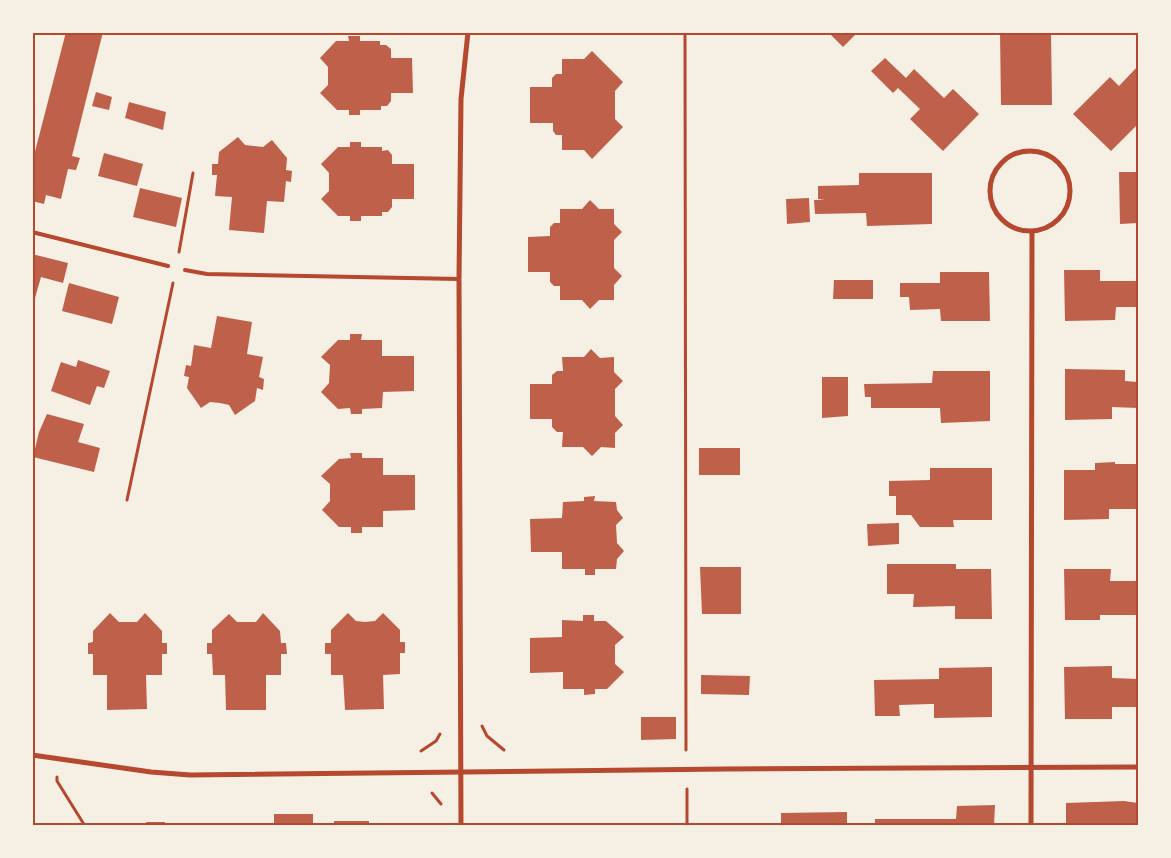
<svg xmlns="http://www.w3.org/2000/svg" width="1171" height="858" viewBox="0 0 1171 858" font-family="'Archivo Narrow',sans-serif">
  <rect width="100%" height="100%" fill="#f6efe4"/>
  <g fill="#bf614a">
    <polygon points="66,32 103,32 72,156 80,158 76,170 68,169 61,199 46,195 44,204 32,201 32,163"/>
    <polygon points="828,32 858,32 843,47"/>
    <polygon points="1000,32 1051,32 1052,105 1001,105"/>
    <polygon points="348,36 360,36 360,41 380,41 380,45 386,45 391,49 391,58 412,58 413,93 391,93 391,101 387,106 381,106 381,110 360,110 360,115 349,115 349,110 337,110 320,93 328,85 328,67 320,58 336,41 349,41"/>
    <polygon points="592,51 623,82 615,91 615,119 623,127 592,159 584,150 562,150 562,135 556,135 553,131 553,123 530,123 530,87 552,87 552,78 556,74 562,74 562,59 584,59"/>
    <polygon points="885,58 906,78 914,69 944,98 953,89 979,114 943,151 910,119 920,109 898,88 893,93 871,71"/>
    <polygon points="1138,66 1138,124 1111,151 1073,114 1110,77 1119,86"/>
    <polygon points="96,92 112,97 109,110 92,106"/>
    <polygon points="129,102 166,112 163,130 125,118"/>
    <polygon points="238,137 245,145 263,147 272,140 287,158 286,170 292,171 291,182 286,181 284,202 267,201 264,233 229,230 232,197 215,196 217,175 212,175 212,164 218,164 219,152"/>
    <polygon points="350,142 361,142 361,147 382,147 382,151 388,150 392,155 392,164 414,164 414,199 392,199 392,207 388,212 382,212 382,216 361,216 361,221 350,221 350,216 338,216 321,199 329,191 329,173 321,164 338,147 350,147"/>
    <polygon points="104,153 143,164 137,186 98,176"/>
    <polygon points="1119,172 1138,172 1138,223 1120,224"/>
    <polygon points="859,173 932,173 932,224 867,226 866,213 815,214 814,200 825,200 818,199 818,186 859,185"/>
    <polygon points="140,188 182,198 176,227 133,217"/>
    <polygon points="809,198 810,222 787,224 786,199"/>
    <polygon points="590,200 599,209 614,209 614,224 622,232 614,240 614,268 622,276 614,285 614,300 599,300 590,309 582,300 560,300 560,286 554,286 550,282 550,272 528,272 528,237 550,236 550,227 554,223 560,223 560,209 582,209"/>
    <polygon points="32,254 68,263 63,283 41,277 33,305"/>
    <polygon points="1064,270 1100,270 1100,281 1138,281 1138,307 1116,307 1115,320 1065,321"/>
    <polygon points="940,272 989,272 990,321 941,321 940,309 910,310 909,297 900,297 900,283 940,283"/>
    <polygon points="834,280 873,280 873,299 833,299"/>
    <polygon points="69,283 119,297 112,324 62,311"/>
    <polygon points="217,316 252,322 247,354 263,357 259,377 264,379 263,390 257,388 255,401 235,415 229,405 220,403 210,402 201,408 187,388 189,377 184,376 186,365 191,366 194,345 211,348"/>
    <polygon points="350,334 362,334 361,340 382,340 382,356 414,356 414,391 383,392 382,408 362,409 362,414 351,414 350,408 338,409 321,392 329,383 330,365 321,357 338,340 350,340"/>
    <polygon points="591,349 600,358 614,357 614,372 623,381 615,389 615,416 623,425 615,433 615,448 601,447 592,456 583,447 562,447 563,432 557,432 552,427 552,419 530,419 530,384 552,384 552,375 557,371 563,371 562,357 584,357"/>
    <polygon points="78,360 110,371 104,388 97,386 90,405 51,391 61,362 76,367"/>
    <polygon points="1065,369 1125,370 1125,381 1138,382 1138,408 1112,407 1112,419 1065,420"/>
    <polygon points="933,371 990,371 990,421 941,423 940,408 871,408 871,397 865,397 864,384 932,383"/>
    <polygon points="822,377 848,377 848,416 822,418"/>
    <polygon points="47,414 84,424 78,442 100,448 94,472 33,457 39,432"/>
    <rect x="699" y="448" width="41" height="27"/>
    <polygon points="350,453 362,453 362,458 383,458 383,475 415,475 415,510 383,511 383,527 362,527 362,533 351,533 351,527 339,527 322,510 330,501 330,484 321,476 339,459 351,458"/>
    <polygon points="1115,462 1115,464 1138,464 1138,509 1109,509 1109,519 1064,520 1064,470 1095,470 1095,463"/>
    <polygon points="930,468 992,468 992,520 953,520 954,527 920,527 911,515 896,515 896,496 889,496 889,481 930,480"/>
    <polygon points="595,496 594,501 616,502 617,510 623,518 616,525 617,543 624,551 617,559 616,569 595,569 595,575 585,575 585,569 562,569 562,552 531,552 530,519 562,518 563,502 584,501 584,497"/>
    <polygon points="899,523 899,544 868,546 867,524"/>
    <polygon points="887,564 956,564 956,569 991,569 992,619 955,619 955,606 913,607 914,594 887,594"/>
    <polygon points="700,567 741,567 741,614 702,614"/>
    <polygon points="1064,569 1111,569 1110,581 1138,581 1138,615 1100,615 1100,620 1065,620"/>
    <polygon points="110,613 119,622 137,622 145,613 162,631 162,643 167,643 167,654 162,654 162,675 146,675 147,709 107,710 107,675 93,675 93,654 88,654 88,643 93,642 93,631"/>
    <polygon points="263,613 280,631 281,643 286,643 287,654 281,654 281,675 266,675 266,710 226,710 225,675 213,675 212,654 207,654 207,643 212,643 212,630 229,614 237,622 256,622"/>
    <polygon points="348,613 356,621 365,622 375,621 383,613 400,630 400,642 405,642 405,653 400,653 400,674 383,675 384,709 345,710 343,675 331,675 331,654 325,654 325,643 331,643 331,630"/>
    <polygon points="583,615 594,615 594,621 606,621 624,637 615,645 615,664 624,672 607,689 595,689 595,694 584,695 584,689 563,689 563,672 530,673 530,638 562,637 562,620 583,621"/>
    <polygon points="1112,666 1112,678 1138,679 1138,707 1112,707 1112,719 1065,719 1064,667"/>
    <polygon points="992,667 992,717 934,718 934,704 931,704 899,705 900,716 875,716 874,680 939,679 939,668"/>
    <polygon points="701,675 750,676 749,695 701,694"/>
    <polygon points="641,717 676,717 676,739 641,740"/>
    <polygon points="1124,801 1138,803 1138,826 1066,826 1066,803"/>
    <polygon points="995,805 994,826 875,826 875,819 956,819 957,806"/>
    <polygon points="847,812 847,826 781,826 781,813"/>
    <rect x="274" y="814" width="39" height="12"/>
    <rect x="334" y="821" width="35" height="5"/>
    <rect x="146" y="822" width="19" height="4"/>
  </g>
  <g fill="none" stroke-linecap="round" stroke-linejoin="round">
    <g stroke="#b5482f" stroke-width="3">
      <polyline points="685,32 686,750"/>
      <polyline points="179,252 193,173"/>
      <polyline points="127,500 173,283"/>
      <polyline points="482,726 487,736 504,750"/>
      <polyline points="421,751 436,741 440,734"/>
      <polyline points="57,777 57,781 85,826"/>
      <polyline points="687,789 687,826"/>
      <polyline points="432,793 441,804"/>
    </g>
    <g stroke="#b5482f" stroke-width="4">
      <polyline points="32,232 168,266"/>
      <polyline points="185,270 207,274 459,279"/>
    </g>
    <g stroke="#b5482f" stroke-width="5">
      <circle cx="1030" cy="191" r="40"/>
      <polyline points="32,755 151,772 190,775 725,769 1138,767"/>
      <polyline points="461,826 459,279 461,99 468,32"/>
      <polyline points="1031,826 1032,232"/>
    </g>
  </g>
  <rect width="1171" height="858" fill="none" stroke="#f6efe4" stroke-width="68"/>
  <rect x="34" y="34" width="1103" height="790" fill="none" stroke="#b5482f" stroke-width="2"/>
</svg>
